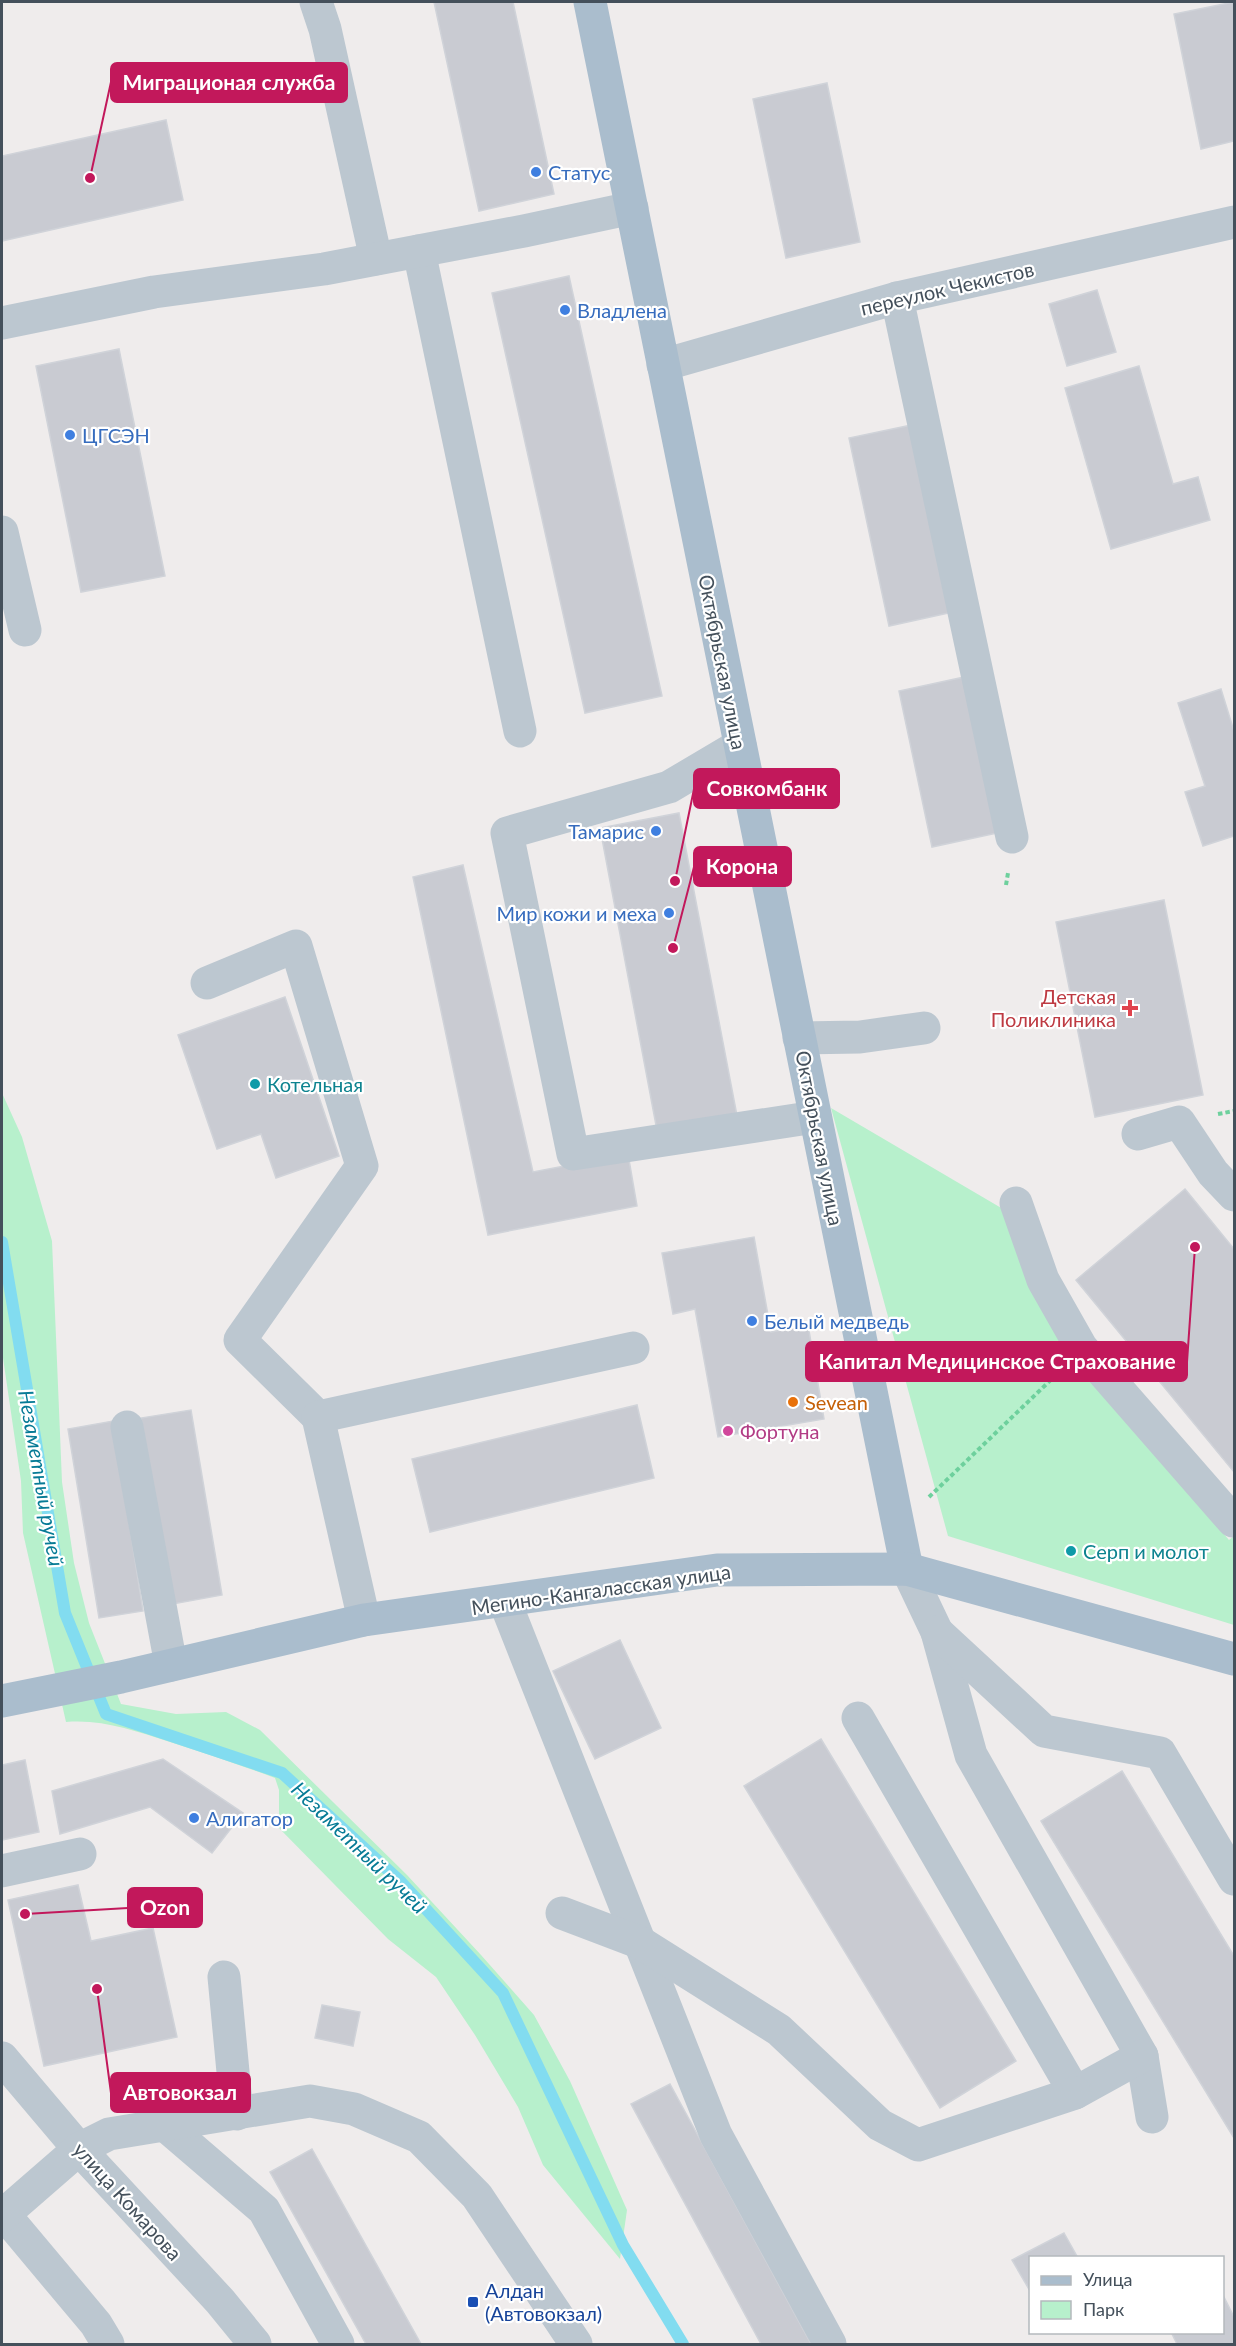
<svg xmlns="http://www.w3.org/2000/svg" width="1236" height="2346" viewBox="0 0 1236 2346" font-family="Lato,sans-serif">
  <rect width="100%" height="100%" fill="#efecec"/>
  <g fill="#b7f0cc">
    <path d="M2,1093L22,1137L52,1241L62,1482L74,1563L89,1623L121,1704L176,1714L226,1712L260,1730L407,1875L481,1955L534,2015L570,2081L627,2210L620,2259L543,2165L518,2107L475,2035L436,1977L388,1939L279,1828V1790L275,1778C240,1765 205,1753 170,1742C135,1731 103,1719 66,1722L23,1533L21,1481L2,1351Z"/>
    <polygon points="831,1108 1003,1209 1061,1344 1229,1540 1234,1536 1234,1625 948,1536"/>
  </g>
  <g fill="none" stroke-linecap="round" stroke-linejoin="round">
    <polyline stroke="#82dcf0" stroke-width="12" points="2,1242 65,1613 106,1714 282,1773 401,1882 503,1993 623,2245 683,2344"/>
  </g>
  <g fill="#c9cbd2" stroke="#d0d3d9" stroke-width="1.5">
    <polygon points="434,2 513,2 554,194 479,211"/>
    <polygon points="1234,2 1234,141 1201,149 1174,14"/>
    <polygon points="827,83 860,242 786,258 753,99"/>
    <polygon points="166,120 183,200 2,241 2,156"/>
    <polygon points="569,276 662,696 585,713 492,293"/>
    <polygon points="1097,290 1116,352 1067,366 1049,304"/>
    <polygon points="119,349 165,576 81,592 36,366"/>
    <polygon points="1139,366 1173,484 1198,477 1210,520 1111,549 1065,388"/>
    <polygon points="926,422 967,609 889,626 849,438"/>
    <polygon points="969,676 1002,832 932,847 899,691"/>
    <polygon points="1221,689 1234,731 1234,836 1203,846 1185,792 1205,786 1178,703"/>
    <polygon points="679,813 739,1126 659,1141 600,828"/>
    <polygon points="463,865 533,1172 628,1154 637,1206 488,1235 413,877"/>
    <polygon points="1164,900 1203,1095 1095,1117 1056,922"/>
    <polygon points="285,997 339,1156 276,1178 261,1134 217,1149 178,1035"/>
    <polygon points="1185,1189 1234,1249 1234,1472 1076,1280"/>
    <polygon points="754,1237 771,1332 808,1325 824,1419 718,1437 695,1309 673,1314 662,1253"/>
    <polygon points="637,1405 654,1478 430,1532 412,1459"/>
    <polygon points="191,1410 222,1595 173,1604 141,1418"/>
    <polygon points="113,1421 143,1611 99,1618 68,1429"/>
    <polygon points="620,1640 661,1728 595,1759 553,1671"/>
    <polygon points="821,1739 1016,2061 940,2108 744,1786"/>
    <polygon points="163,1759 243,1813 212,1853 150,1807 60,1834 52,1791"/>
    <polygon points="25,1760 39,1832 2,1840 2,1765"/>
    <polygon points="1122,1771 1234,1956 1234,2138 1041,1821"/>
    <polygon points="78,1885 91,1941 153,1928 177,2037 44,2066 8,1900"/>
    <polygon points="322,2005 360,2012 353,2046 315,2038"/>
    <polygon points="670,2084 811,2344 761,2344 631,2104"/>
    <polygon points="312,2149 421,2344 366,2344 270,2172"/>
    <polygon points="1064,2233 1078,2258 1030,2258 1030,2291 1012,2260"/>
    <polygon points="1222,2293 1234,2317 1234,2344 1177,2344 1171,2332 1222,2332"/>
  </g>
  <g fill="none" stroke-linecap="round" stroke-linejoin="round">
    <g stroke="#6ed09d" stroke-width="4" stroke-dasharray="4.5 3" stroke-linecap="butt">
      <polyline points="1006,885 1008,873"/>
      <polyline points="1218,1114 1234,1111"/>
      <polyline points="929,1497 1058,1373"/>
    </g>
    <g stroke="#bcc7d0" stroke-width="33">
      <polyline points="316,2 325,29 376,259"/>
      <polyline points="419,251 520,731"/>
      <polyline points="897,298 1012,837"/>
      <polyline points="2,323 154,292 324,269 524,231 632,208"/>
      <polyline points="663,365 897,298 1234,222"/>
      <polyline points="2,532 25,630"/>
      <polyline points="740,745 669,787 507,833 573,1154 815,1117"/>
      <polyline points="207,983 296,946 362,1166 240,1340 318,1417"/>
      <polyline points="799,1038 860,1037 924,1028"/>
      <polyline points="1138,1134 1179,1122 1213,1173 1234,1195"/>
      <polyline points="1016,1203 1043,1280 1081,1347 1233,1521 1234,1520"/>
      <polyline points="127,1427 171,1665"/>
      <polyline points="907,1569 937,1632 971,1755 1142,2056 1152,2117"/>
      <polyline points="505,1602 716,2135 830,2344"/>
      <polyline points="364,1620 318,1417 633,1348"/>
      <polyline points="937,1632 1044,1731 1160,1753 1234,1879"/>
      <polyline points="858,1718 1075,2093 1142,2056"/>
      <polyline points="2,1871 80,1854"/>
      <polyline points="562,1913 641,1943 779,2030 880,2125 918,2145 1075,2093"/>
      <polyline points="224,1977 237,2114"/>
      <polyline points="2,2058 79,2149 220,2301 255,2344"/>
      <polyline points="166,2126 264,2210 338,2344"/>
      <polyline points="3,2213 96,2324 108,2344"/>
      <polyline points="2,2216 79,2149 109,2134 310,2101 354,2109 419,2137 477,2196 576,2344"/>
    </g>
    <g stroke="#aabdcd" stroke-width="33">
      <polyline points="590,2 907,1569"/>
      <polyline points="2,1701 121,1677 364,1620 717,1570 907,1569 1234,1659"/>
    </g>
  </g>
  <g fill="#3f7fe0" stroke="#fff" stroke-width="2">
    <circle cx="536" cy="172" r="6"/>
    <circle cx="565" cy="310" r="6"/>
    <circle cx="70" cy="435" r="6"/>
    <circle cx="656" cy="831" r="6"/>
    <circle cx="669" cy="913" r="6"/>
    <circle cx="752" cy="1321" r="6"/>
    <circle cx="194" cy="1818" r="6"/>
  </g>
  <path fill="#e0444e" stroke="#fff" stroke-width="2" d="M1127 999h6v6h6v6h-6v6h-6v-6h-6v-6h6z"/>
  <g fill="#0f9aa8" stroke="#fff" stroke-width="2">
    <circle cx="255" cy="1084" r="6"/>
    <circle cx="1071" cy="1551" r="6"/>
  </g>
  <circle fill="#e8710a" stroke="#fff" stroke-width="2" cx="793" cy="1402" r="6"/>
  <circle fill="#d1479c" stroke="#fff" stroke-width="2" cx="728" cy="1431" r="6"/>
  <rect fill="#1a4fb4" stroke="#fff" stroke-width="2" x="467" y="2296" width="12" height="12" rx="3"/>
  <g text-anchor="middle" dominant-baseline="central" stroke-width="4.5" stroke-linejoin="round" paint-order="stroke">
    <g font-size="20" fill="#366cbe" stroke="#fff" text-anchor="start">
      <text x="548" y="172">Статус</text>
      <text x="577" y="310">Владлена</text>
      <text x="82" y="435">ЦГСЭН</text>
      <text x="644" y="831" text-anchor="end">Тамарис</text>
      <text x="657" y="913" text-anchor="end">Мир кожи и меха</text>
      <text x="764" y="1321">Белый медведь</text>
      <text x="206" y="1818">Алигатор</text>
    </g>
    <g font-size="20" fill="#44505b" stroke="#fff">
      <text transform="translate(947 288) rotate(-13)">переулок Чекистов</text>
      <text transform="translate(723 662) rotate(79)">Октябрьская улица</text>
      <text transform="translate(820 1138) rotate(79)">Октябрьская улица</text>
      <text transform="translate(601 1589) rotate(-8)">Мегино-Кангаласская улица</text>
      <text transform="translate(128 2201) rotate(48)">улица Комарова</text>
    </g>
    <g font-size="20" fill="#be3a42" stroke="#fff" text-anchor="end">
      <text x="1116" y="996">Детская<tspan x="1116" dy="23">Поликлиника</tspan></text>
    </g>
    <g font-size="20" fill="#0d838f" stroke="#fff" text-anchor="start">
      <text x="267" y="1084">Котельная</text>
      <text x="1083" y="1551">Серп и молот</text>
    </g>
    <g font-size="20" fill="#c56008" stroke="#fff" text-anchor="start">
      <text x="805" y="1402">Sevean</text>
    </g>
    <g font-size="20" fill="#b23c85" stroke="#fff" text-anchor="start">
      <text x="740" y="1431">Фортуна</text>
    </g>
    <g font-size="20" fill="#164399" stroke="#fff" text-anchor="start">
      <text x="485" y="2290">Алдан<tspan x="485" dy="23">(Автовокзал)</tspan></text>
    </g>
    <g font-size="21" font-style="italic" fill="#077b96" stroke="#fff">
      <text transform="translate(42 1478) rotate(80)">Незаметный ручей</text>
      <text transform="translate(360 1847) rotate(44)">Незаметный ручей</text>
    </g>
  </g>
  <path fill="none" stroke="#c2185b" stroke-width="2" d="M90 178L111 82M675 881L694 789M673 948L694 867M1195 1247L1187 1362M25 1914L128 1908M97 1989L111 2093"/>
  <g fill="#c2185b" stroke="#fff" stroke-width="2">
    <circle cx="90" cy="178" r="6"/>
    <circle cx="675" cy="881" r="6"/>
    <circle cx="673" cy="948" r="6"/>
    <circle cx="1195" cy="1247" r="6"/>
    <circle cx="25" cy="1914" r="6"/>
    <circle cx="97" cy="1989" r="6"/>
  </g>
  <g fill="#c2185b" stroke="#c2185b" stroke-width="2">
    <rect x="111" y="63" width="236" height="39" rx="6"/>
    <rect x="694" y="769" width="145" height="39" rx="6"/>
    <rect x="694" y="847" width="97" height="39" rx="6"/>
    <rect x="806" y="1342" width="381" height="39" rx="6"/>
    <rect x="128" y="1888" width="74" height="39" rx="6"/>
    <rect x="111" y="2073" width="139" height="39" rx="6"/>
  </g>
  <g font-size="21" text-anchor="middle" font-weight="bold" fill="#fff">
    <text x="229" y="90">Миграционая служба</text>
    <text x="767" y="796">Совкомбанк</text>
    <text x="742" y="874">Корона</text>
    <text x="997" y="1369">Капитал Медицинское Страхование</text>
    <text x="165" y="1915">Ozon</text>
    <text x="180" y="2100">Автовокзал</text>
  </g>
  <rect width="1236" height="2346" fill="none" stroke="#44505b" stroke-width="6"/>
  <rect x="1029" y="2256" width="195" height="78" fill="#ffffff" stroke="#b4b9bd" stroke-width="1.5"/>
  <rect x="1041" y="2276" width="30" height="9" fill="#aabdcd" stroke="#b4b9bd" stroke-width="1.5"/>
  <text x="1083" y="2286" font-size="18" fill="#44505b">Улица</text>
  <rect x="1041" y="2301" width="30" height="18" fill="#b7f0cc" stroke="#b4b9bd" stroke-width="1.5"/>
  <text x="1083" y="2316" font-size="18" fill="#44505b">Парк</text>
</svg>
